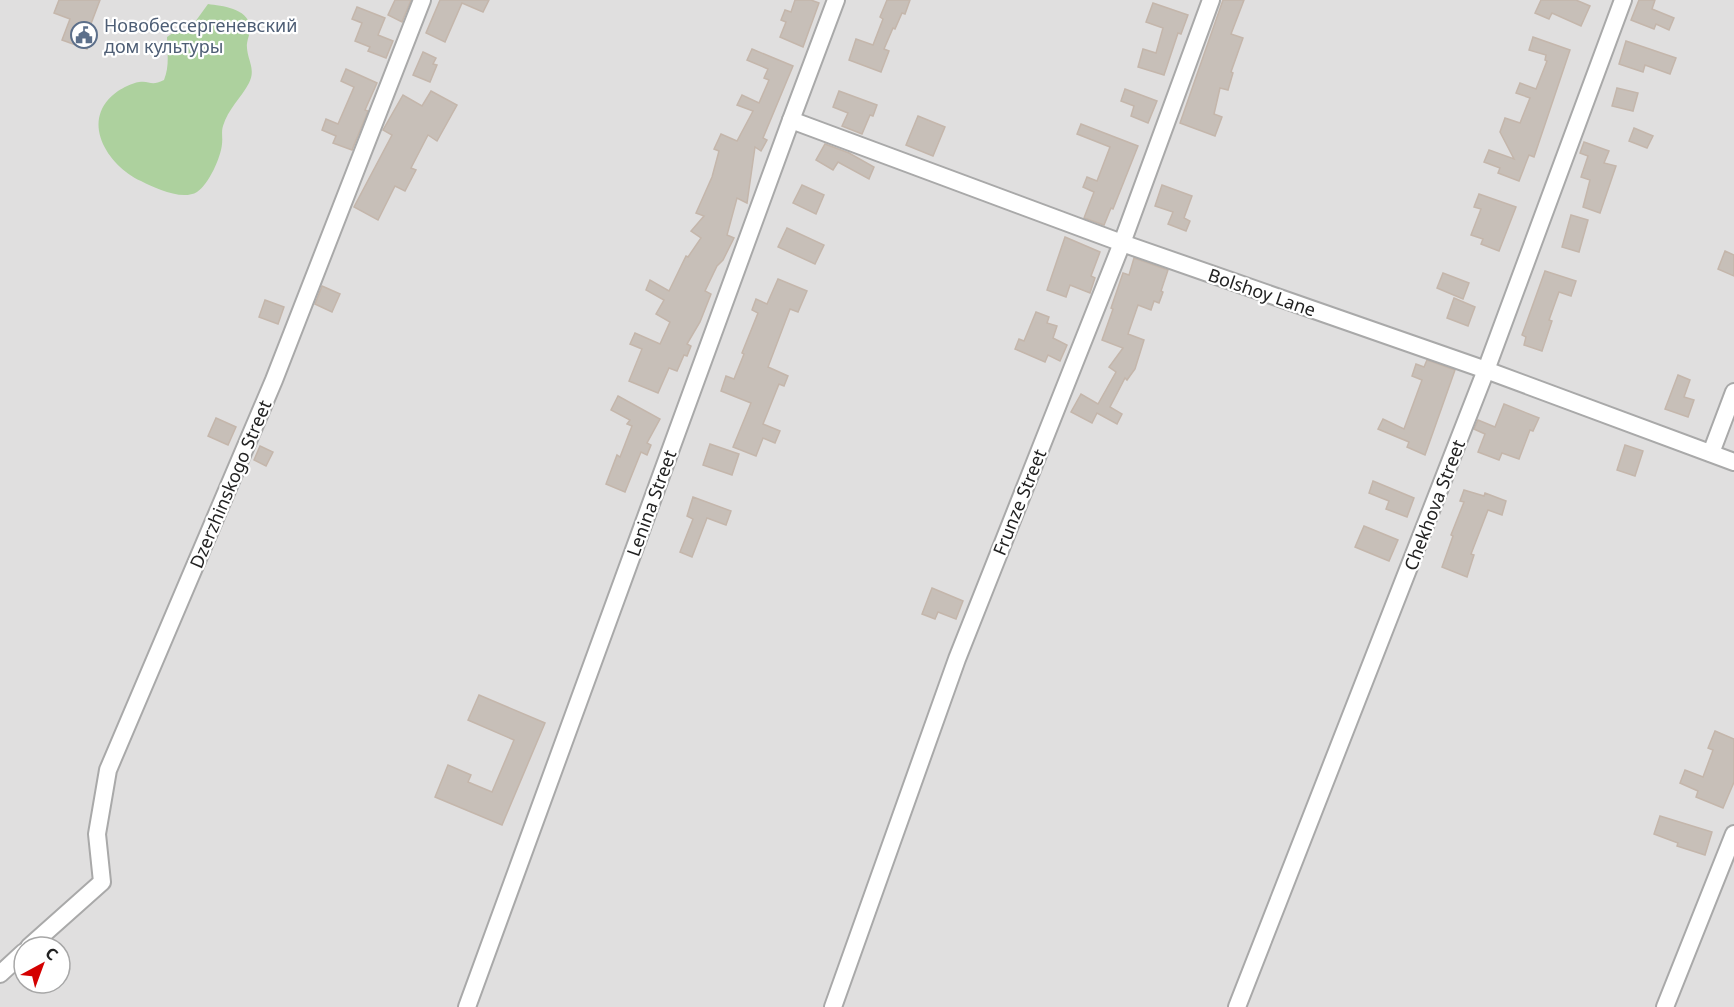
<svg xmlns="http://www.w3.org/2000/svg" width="1734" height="1007" viewBox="0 0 1734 1007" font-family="'Noto Sans',sans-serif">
  <rect width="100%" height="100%" fill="#f2efe9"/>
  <path fill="#e0dfdf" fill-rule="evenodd" d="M0,0H1734V1007H0ZM24,947H60V983H24Z"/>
  <path fill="#add19e" d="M208,4C222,6 247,8 250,26C251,33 246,41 247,48C248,61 256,70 249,83C241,98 228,109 223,126C221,132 223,138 222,144C221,157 209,184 197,192C182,201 155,188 141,181C107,165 78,119 118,91C123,88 132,83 139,82C150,80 150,87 164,80C170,65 167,53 167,37L177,30L193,33L195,22Z"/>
  <g fill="#c7bfb8" stroke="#c4b6ab" stroke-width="1.5">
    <polygon points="59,0 100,0 89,29 94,31 87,49 62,40 70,19 54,13"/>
    <polygon points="395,0 411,0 402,22 388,15"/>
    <polygon points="440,0 489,0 483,12 462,3 445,42 426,33"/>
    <polygon points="795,0 811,0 819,3 803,47 780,37 786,22 781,20 785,10 791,12"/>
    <polygon points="887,0 910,0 905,14 902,13 895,29 893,28 884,49 889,51 881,72 849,60 856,39 873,45 883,19 880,17"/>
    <polygon points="1223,0 1244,0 1231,34 1243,38 1231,72 1233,73 1228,90 1220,88 1214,114 1222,117 1215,136 1180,123"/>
    <polygon points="1541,0 1576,0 1590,6 1581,26 1552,13 1549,19 1535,13"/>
    <polygon points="1639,0 1655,0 1652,9 1674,18 1669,30 1656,24 1654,29 1631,20"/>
    <polygon points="1153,3 1188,15 1181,34 1178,33 1164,75 1138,67 1143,49 1156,53 1163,28 1146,22"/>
    <polygon points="357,7 385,18 378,35 393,41 386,58 368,51 370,47 355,41 362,23 352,19"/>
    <polygon points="1533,37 1570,50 1534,157 1529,155 1519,181 1498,173 1500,168 1484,162 1489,150 1514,159 1500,132 1505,118 1520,123 1530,98 1516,93 1520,83 1536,89 1547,61 1545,60 1546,55 1529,50"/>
    <polygon points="1626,41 1676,58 1670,74 1645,65 1643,72 1619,64"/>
    <polygon points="752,49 793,66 763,138 767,140 761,151 755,147 747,203 737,198 727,235 734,238 723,260 717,266 705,291 711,294 700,322 687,344 691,346 687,356 684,355 677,371 669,368 658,393 629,381 642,349 630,344 635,333 660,344 670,322 656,314 664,300 646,290 650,280 669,291 686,256 688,257 701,238 691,231 704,216 696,213 712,177 719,151 714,149 721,134 737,141 753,111 737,105 742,95 759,103 769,80 764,78 768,69 747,60"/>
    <polygon points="423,52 436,58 433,64 437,65 430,82 413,75"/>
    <polygon points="346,69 377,83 365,110 368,111 352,150 333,143 336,136 322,130 326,119 338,124 354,87 341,81"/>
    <polygon points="1617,88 1638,93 1633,111 1612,106"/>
    <polygon points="1125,89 1157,101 1148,123 1131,116 1134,106 1121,101"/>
    <polygon points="431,91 457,105 437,141 428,135 411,168 416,170 405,191 395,186 378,220 354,207 392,135 383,130 403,95 422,106"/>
    <polygon points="839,91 877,105 873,116 870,115 862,134 842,126 848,113 833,107"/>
    <polygon points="918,116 945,127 933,156 906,145"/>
    <polygon points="1081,124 1138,146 1113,209 1111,208 1104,225 1084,218 1094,192 1083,187 1087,177 1097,181 1110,147 1077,134"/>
    <polygon points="1634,128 1653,136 1647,148 1629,141"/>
    <polygon points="1584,142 1609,151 1604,163 1616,166 1600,213 1583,207 1590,180 1581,177 1588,156 1580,153"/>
    <polygon points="825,144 849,153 874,167 869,179 838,162 833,170 816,160"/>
    <polygon points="802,185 824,195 816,214 793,203"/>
    <polygon points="1162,185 1192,196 1184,218 1190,221 1186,231 1168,224 1173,212 1155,206"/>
    <polygon points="1479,194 1516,207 1499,251 1481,244 1483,239 1471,235 1481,209 1474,207"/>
    <polygon points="1571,215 1588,220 1579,252 1562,247"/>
    <polygon points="787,228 824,245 815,264 778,247"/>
    <polygon points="1065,237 1100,252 1091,276 1095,278 1090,293 1070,285 1066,297 1047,290"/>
    <polygon points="1725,251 1734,255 1734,276 1718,269"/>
    <polygon points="1134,258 1168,270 1161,291 1163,292 1159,303 1154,301 1151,310 1138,305 1128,334 1144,340 1135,369 1127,380 1125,378 1110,407 1122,414 1117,424 1097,413 1092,423 1071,412 1081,394 1098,404 1116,372 1109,367 1123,348 1102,340 1113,309 1111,308 1123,273 1129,275"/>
    <polygon points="1545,271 1576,281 1571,296 1559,292 1549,320 1552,321 1542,351 1524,345 1526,337 1522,335"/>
    <polygon points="1443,273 1469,283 1463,299 1437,288"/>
    <polygon points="778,279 807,291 798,312 790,309 768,367 788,376 784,386 779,384 763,424 780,431 775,443 763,438 756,456 733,447 751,403 721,391 726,376 734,379 744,354 742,353 758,313 752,310 756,299 767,304"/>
    <polygon points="322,286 340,294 332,312 315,304"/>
    <polygon points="1454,298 1475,307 1468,326 1447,318"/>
    <polygon points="265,300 284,307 278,324 259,317"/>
    <polygon points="1036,312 1049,317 1047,323 1057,326 1053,338 1067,345 1060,361 1048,355 1045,362 1015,349 1019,339 1024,341"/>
    <polygon points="1427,360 1455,370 1425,455 1407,447 1409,442 1378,429 1383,419 1404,429 1422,380 1412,376 1416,364 1424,367"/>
    <polygon points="1678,375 1690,380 1684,397 1694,400 1688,417 1665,409"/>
    <polygon points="618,396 660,419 647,443 651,445 647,455 641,452 625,492 606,484 617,455 620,457 632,426 627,424 630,420 611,410"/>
    <polygon points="1504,404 1539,418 1533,431 1530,430 1519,459 1502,453 1499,460 1478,452 1485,434 1474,429 1478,420 1495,427"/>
    <polygon points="216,418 236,427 228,445 208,436"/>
    <polygon points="710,444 739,454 732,475 703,465"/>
    <polygon points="1625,445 1643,451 1635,476 1617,470"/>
    <polygon points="260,446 273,452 266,466 254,460"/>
    <polygon points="1373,481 1414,498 1407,517 1386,509 1389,501 1369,493"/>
    <polygon points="1464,490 1484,496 1485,493 1506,501 1502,515 1488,510 1471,554 1474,555 1467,577 1442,567 1453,536 1451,535 1464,502 1460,501"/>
    <polygon points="693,497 731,511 726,525 707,518 692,557 680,552 693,519 687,516"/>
    <polygon points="1364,526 1398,540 1389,561 1355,547"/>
    <polygon points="932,588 963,601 956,619 938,612 935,619 922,614"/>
    <polygon points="479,695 545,723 502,825 435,797 448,765 471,775 468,782 492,792 514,740 468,720"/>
    <polygon points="1715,731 1734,739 1734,782 1723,808 1696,797 1698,791 1680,783 1685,770 1703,777 1713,750 1708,748"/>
    <polygon points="1660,816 1712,832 1705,855 1677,846 1678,843 1654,834"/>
  </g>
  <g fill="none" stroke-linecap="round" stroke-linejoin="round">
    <defs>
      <g id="minor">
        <polyline points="791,120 1122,243 1486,370 1734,462"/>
        <polyline points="1711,453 1734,392"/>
        <polyline points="29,947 102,882 97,834 108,770 274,380 422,0"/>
        <polyline points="0,974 24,952"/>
        <polyline points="467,1007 791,120 836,0"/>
        <polyline points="833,1007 957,659 1122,243 1211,0"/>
        <polyline points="1237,1007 1486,370 1623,0"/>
        <polyline points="1665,1007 1734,834"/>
      </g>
    </defs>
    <use href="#minor" stroke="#a9a9a9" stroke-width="20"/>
    <use href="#minor" stroke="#fff" stroke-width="16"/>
  </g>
  <defs>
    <symbol id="civic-ring" viewBox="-11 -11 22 22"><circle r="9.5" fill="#fff" stroke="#5c6f8a" stroke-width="1.5"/><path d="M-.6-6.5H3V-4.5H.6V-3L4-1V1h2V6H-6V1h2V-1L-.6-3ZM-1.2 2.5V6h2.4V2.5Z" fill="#5c6f8a"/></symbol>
  </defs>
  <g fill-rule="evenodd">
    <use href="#civic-ring" x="69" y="20" width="30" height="30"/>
  </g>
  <g text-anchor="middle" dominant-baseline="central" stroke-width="4.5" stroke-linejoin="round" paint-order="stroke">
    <g font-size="18" fill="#4e5e75" stroke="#fff" text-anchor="start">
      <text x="104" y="25">Новобессергеневский<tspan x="104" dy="21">дом культуры</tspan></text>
    </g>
    <g font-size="18" fill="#222" stroke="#fff">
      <text transform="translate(1262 292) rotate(19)">Bolshoy Lane</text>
      <text transform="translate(230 484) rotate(-67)">Dzerzhinskogo Street</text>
      <text transform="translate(1019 502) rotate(-68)">Frunze Street</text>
      <text transform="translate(651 503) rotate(-70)">Lenina Street</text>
      <text transform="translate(1434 505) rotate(-69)">Chekhova Street</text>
    </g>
  </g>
  <g transform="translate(42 965) rotate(41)"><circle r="28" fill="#ffffff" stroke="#a7a7a7" stroke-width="1.5"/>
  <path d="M0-4.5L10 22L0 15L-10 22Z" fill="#d40000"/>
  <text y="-9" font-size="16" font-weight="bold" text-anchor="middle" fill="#222222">С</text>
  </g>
</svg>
